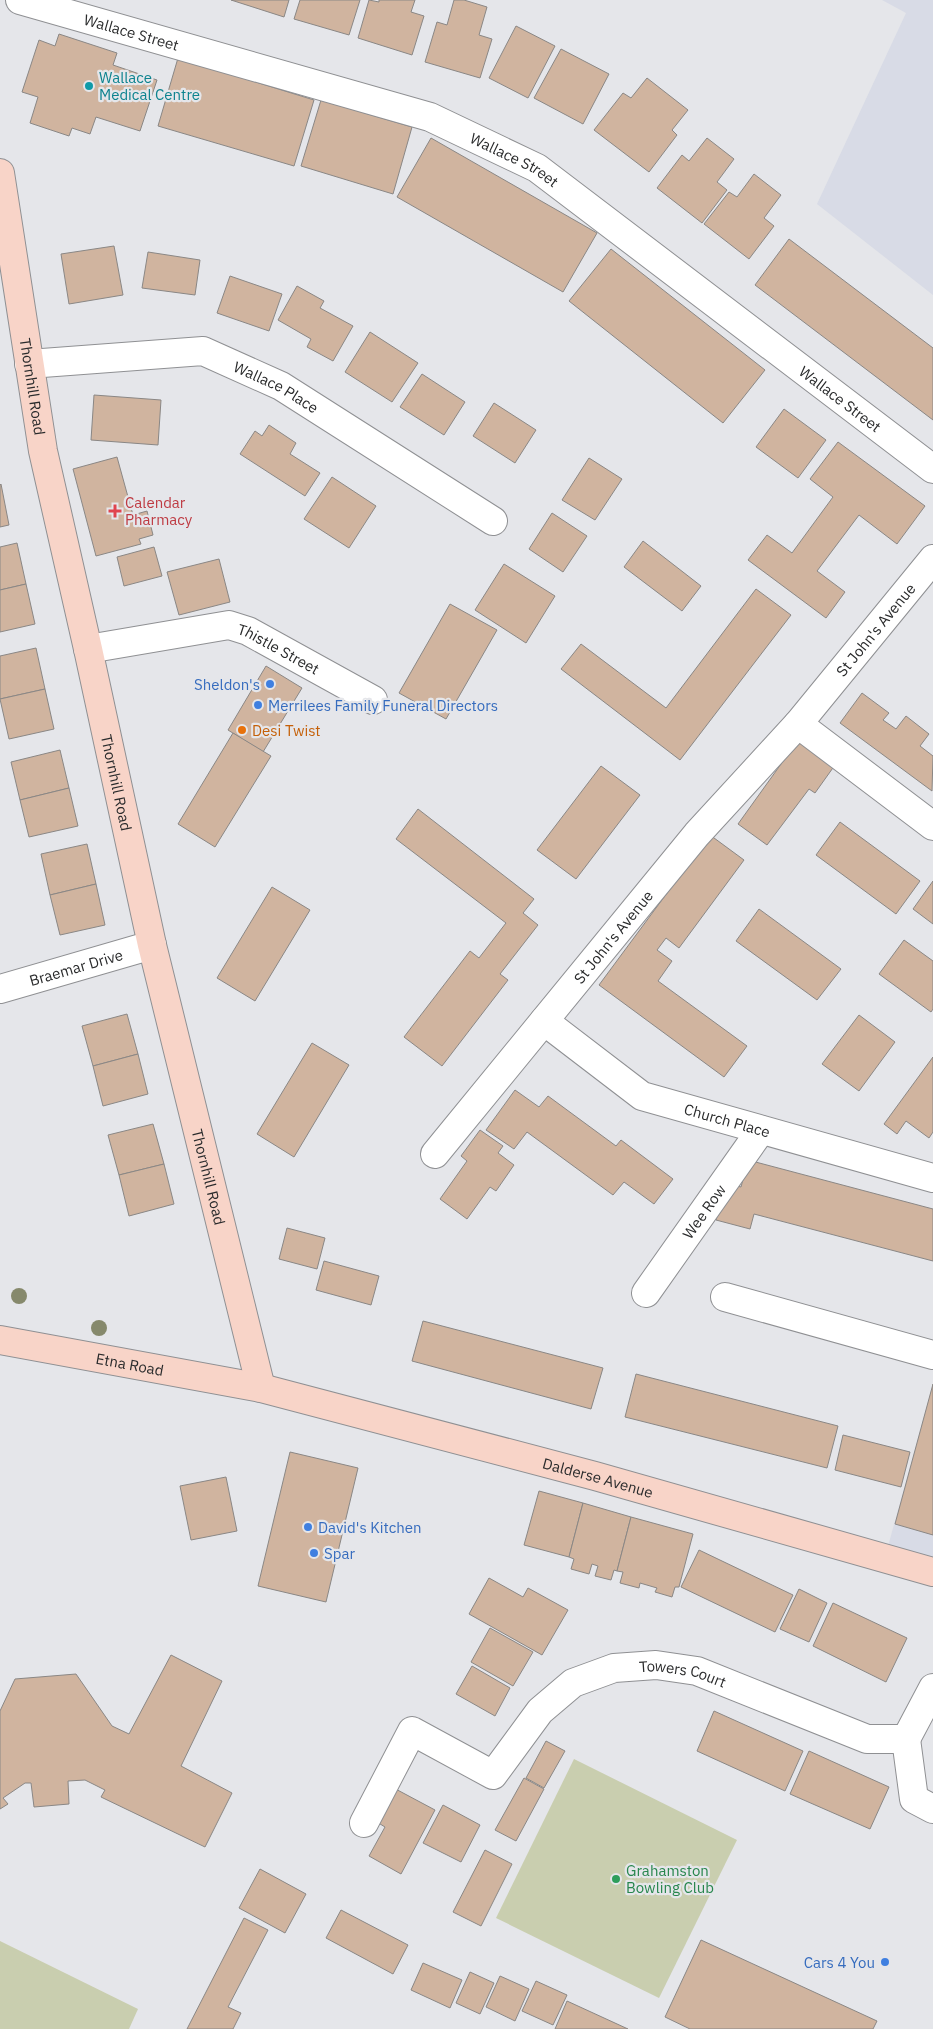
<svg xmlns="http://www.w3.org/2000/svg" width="933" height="2029" viewBox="0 0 933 2029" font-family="'IBM Plex Sans',sans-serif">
  <rect width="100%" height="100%" fill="#e5e6ea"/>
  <g fill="#d8dbe6">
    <polygon points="882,0 933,0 933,295 817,204 906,13"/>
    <polygon points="933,1384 933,1572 885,1557"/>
  </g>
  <g fill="#c9ceaf">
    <polygon points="574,1759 737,1840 659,1998 496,1918"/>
    <polygon points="0,1941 138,2009 129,2029 0,2029"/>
  </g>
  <g fill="#d0b49f" stroke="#8a8785">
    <polygon points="231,0 289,0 284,17"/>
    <polygon points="300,0 360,0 349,35 294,19"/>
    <polygon points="369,0 379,2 379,0 415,0 411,12 424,16 412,55 358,38"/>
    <polygon points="454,0 464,0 487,7 479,35 492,39 480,78 425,62 437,22 447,25"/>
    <polygon points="516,26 555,46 528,98 489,78"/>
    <polygon points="59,34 117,53 113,65 157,80 140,131 96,117 90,134 72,128 69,136 30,123 38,97 22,92 39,40 55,46"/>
    <polygon points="561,49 609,74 583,124 534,98"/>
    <polygon points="178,58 314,100 294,166 158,126"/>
    <polygon points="647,78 688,110 672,130 677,135 649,172 594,130 623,93 631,98"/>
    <polygon points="321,100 412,127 393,194 301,166"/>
    <polygon points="431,138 597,233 563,292 397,197"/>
    <polygon points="707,138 734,159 717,182 727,190 702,223 657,188 682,155 689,161"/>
    <polygon points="754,174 781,195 764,218 774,226 749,259 704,224 729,192 737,197"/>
    <polygon points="789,239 933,348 933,420 755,285"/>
    <polygon points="114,246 123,295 69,304 61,254"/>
    <polygon points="611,249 765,370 723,423 569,301"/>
    <polygon points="148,252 200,260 195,295 142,288"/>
    <polygon points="230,276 282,294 269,331 217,313"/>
    <polygon points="297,286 324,301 320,308 353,326 333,361 307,347 311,339 278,320"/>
    <polygon points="370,332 418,363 392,402 345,372"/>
    <polygon points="422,374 465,402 444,435 400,407"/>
    <polygon points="94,395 161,400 158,445 91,440"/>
    <polygon points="494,403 536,430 515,463 473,436"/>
    <polygon points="784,409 826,440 798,478 756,447"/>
    <polygon points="269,425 296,443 290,454 320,473 305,496 240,454 255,431 262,436"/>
    <polygon points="838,442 925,506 897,544 859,515 817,571 845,592 826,618 748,560 767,535 792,553 833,497 810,479"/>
    <polygon points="117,457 133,515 147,511 153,535 139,539 141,544 96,556 73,469"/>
    <polygon points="589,458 622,479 595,520 562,500"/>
    <polygon points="332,477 376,506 349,548 304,519"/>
    <polygon points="1,484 9,525 0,527 0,485"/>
    <polygon points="552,513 587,536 563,572 529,549"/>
    <polygon points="643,541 701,586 682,611 624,567"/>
    <polygon points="17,543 26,584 0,590 0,547"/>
    <polygon points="154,547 162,576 124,586 117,557"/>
    <polygon points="219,559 230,602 179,615 167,572"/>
    <polygon points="504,564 555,596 526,643 475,610"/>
    <polygon points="26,584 35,624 0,632 0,590"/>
    <polygon points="756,589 791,615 680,760 561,669 581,644 666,708"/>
    <polygon points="450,604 497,630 446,719 399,693"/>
    <polygon points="36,648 45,689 0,699 0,656"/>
    <polygon points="266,666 302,688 263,752 228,730"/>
    <polygon points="45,689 54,729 9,739 0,699"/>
    <polygon points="862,693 889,713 883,720 896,729 906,716 929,734 920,746 933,756 932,791 840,723"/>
    <polygon points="233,733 271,756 215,847 178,824"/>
    <polygon points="799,739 835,765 815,793 809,789 767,845 738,824"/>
    <polygon points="60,750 69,788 20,800 11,762"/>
    <polygon points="601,766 640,795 576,879 537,850"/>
    <polygon points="69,788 78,826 29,837 20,800"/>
    <polygon points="418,809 534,899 523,913 538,925 500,974 508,980 442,1066 404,1037 470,951 479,958 506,923 396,839"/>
    <polygon points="840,822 920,881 896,914 816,855"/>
    <polygon points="710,835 744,860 679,948 666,938 657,950 672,961 658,981 747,1046 724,1077 599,985"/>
    <polygon points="87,844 96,884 50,895 41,854"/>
    <polygon points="933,881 933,924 913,909"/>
    <polygon points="96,884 105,925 60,935 50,895"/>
    <polygon points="272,887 310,910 255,1001 217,978"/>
    <polygon points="759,909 841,969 817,1000 736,941"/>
    <polygon points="904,940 933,961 933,1009 931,1012 879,974"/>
    <polygon points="127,1014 138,1054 93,1066 82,1026"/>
    <polygon points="859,1015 895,1042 859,1091 822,1064"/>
    <polygon points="312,1043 349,1065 294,1157 257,1134"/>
    <polygon points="138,1054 148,1094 103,1106 93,1066"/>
    <polygon points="933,1057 933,1132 929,1138 906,1121 897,1134 884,1124"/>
    <polygon points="515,1090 539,1107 548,1096 616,1146 621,1140 673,1179 654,1204 624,1182 613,1195 527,1132 514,1149 486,1130"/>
    <polygon points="153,1124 164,1164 119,1175 108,1135"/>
    <polygon points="480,1130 503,1146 498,1153 514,1165 496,1191 490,1187 467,1219 440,1199 467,1161 461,1156"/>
    <polygon points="748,1160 933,1209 933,1261 754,1214 750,1229 716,1220 726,1183 741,1187"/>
    <polygon points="164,1164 174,1204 129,1216 119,1175"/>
    <polygon points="287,1228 325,1238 317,1269 279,1259"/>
    <polygon points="324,1261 379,1276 371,1305 316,1290"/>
    <polygon points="423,1321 603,1368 591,1409 412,1361"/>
    <polygon points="636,1374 838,1426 827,1468 625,1417"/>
    <polygon points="933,1384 933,1535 895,1524"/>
    <polygon points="843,1435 910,1452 901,1487 835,1470"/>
    <polygon points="290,1452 358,1468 326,1602 258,1586"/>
    <polygon points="226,1477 237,1531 191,1540 180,1486"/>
    <polygon points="539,1491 583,1503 569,1557 524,1545"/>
    <polygon points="583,1503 631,1517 617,1571 614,1570 611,1580 595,1576 598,1566 592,1564 589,1574 571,1569 574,1559 569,1557"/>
    <polygon points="631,1517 693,1534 679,1587 675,1587 672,1597 655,1592 657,1588 640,1583 639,1588 620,1583 623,1572 617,1571"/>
    <polygon points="699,1550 793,1595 775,1632 681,1587"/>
    <polygon points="489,1578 523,1597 528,1588 568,1610 542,1655 469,1614"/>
    <polygon points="799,1589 827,1603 809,1642 780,1629"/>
    <polygon points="833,1603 907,1638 886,1682 813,1646"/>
    <polygon points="490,1628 533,1652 513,1686 471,1662"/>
    <polygon points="171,1655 222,1681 181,1766 232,1793 205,1847 101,1797 105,1790 85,1780 68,1781 69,1804 34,1807 31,1783 25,1783 3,1798 8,1804 0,1809 0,1711 15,1679 76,1674 112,1726 129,1734"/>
    <polygon points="472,1666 510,1688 495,1716 456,1694"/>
    <polygon points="714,1711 803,1751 785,1791 697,1751"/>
    <polygon points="546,1741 565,1751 544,1788 526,1778"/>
    <polygon points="809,1751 889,1787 870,1829 790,1794"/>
    <polygon points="524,1778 544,1789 516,1841 495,1830"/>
    <polygon points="390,1786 435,1810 401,1874 369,1856 385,1827 372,1819"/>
    <polygon points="443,1805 480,1825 461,1862 423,1843"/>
    <polygon points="485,1850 512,1864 481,1926 453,1912"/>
    <polygon points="260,1869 306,1894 285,1933 239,1908"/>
    <polygon points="341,1910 408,1945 393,1974 326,1938"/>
    <polygon points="244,1918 268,1930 228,2007 241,2013 233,2029 187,2029"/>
    <polygon points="701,1940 877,2021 873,2029 690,2029 665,2017"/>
    <polygon points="423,1963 462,1980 450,2008 411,1990"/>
    <polygon points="470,1972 494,1983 480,2014 456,2003"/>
    <polygon points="500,1976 529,1989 515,2021 486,2007"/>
    <polygon points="536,1981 567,1995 553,2025 522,2011"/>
    <polygon points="567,2001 628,2029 555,2029"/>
  </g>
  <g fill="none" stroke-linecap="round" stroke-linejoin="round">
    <defs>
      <g id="street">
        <path id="s1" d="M20,0L430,117L537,168L933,469"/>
        <path id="s2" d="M29,364L203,351L281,386L493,521"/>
        <path id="s3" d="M88,649L229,625L248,631L373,700"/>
        <polyline points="798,724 933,826"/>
        <path id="s4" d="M0,989L152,945"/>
        <path id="s5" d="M544,1021L642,1096L933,1178"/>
        <path id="s6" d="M435,1154L697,834L798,724L933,559"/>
        <path id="s7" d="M646,1293L761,1130"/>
        <polyline points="725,1297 933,1355"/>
        <polyline points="906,1739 914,1799 933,1809"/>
        <path id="s8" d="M364,1823L412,1731L493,1775L540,1711L573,1683L614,1668L656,1665L697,1671L867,1739H906L933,1688"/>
      </g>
      <g id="secondary">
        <path id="s9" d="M0,173L43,451L88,649L152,945L261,1388"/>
        <path id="s10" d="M0,1340L261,1388L595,1476L933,1572"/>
      </g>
    </defs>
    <use href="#street" stroke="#8f9093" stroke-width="30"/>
    <use href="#secondary" stroke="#8f9093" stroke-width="30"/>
    <use href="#street" stroke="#fff" stroke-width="28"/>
    <use href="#secondary" stroke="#f8d4c8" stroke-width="28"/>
  </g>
  <g fill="#86896c">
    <circle cx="19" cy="1296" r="8"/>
    <circle cx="99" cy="1328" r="8"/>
  </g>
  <circle fill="#0f9aa8" stroke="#e5e6ea" stroke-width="2" cx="89" cy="86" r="5"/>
  <path fill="#e0444e" stroke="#e5e6ea" stroke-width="2" d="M112.5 503.5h5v5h5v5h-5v5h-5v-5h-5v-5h5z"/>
  <g fill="#3f7fe0" stroke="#e5e6ea" stroke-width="2">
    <circle cx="270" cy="684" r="5"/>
    <circle cx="258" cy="705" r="5"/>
    <circle cx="308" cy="1527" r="5"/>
    <circle cx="314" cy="1553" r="5"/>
    <circle cx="885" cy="1962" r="5"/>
  </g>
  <circle fill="#e8710a" stroke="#e5e6ea" stroke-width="2" cx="242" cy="730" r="5"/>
  <circle fill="#2e9e5b" stroke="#e5e6ea" stroke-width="2" cx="616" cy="1879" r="5"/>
  <g text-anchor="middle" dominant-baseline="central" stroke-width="4.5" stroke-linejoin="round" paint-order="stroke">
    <g font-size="15" fill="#2a2b2c" stroke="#e5e6ea">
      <text stroke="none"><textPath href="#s1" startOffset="116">Wallace Street</textPath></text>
      <text stroke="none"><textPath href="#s1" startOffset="521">Wallace Street</textPath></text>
      <text stroke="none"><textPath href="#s9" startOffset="216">Thornhill Road</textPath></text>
      <text stroke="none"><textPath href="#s2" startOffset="256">Wallace Place</textPath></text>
      <text stroke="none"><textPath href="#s1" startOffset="926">Wallace Street</textPath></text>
      <text stroke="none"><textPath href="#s6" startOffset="685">St John's Avenue</textPath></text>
      <text stroke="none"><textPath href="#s3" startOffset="198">Thistle Street</textPath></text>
      <text stroke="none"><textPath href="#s9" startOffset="621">Thornhill Road</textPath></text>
      <text stroke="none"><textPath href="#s6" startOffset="281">St John's Avenue</textPath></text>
      <text stroke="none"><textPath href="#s4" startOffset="79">Braemar Drive</textPath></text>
      <text stroke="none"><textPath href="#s5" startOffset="212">Church Place</textPath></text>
      <text stroke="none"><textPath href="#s9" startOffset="1026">Thornhill Road</textPath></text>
      <text stroke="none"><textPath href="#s7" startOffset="100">Wee Row</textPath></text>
      <text stroke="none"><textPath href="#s10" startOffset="132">Etna Road</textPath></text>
      <text stroke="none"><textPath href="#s10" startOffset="614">Dalderse Avenue</textPath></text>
      <text stroke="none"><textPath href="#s8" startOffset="432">Towers Court</textPath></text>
    </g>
    <g font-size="15" fill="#0d838f" stroke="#e5e6ea" text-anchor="start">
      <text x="99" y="77">Wallace<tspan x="99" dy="17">Medical Centre</tspan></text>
    </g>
    <g font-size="15" fill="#be3a42" stroke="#e5e6ea" text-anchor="start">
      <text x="125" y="502">Calendar<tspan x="125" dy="17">Pharmacy</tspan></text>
    </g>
    <g font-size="15" fill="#366cbe" stroke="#e5e6ea" text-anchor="start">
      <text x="260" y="684" text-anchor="end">Sheldon's</text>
      <text x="268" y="705">Merrilees Family Funeral Directors</text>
      <text x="318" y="1527">David's Kitchen</text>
      <text x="324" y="1553">Spar</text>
      <text x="875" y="1962" text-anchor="end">Cars 4 You</text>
    </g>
    <g font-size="15" fill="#c56008" stroke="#e5e6ea" text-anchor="start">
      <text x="252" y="730">Desi Twist</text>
    </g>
    <g font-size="15" fill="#27864d" stroke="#e5e6ea" text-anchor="start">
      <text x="626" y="1870">Grahamston<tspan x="626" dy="17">Bowling Club</tspan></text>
    </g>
  </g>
</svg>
